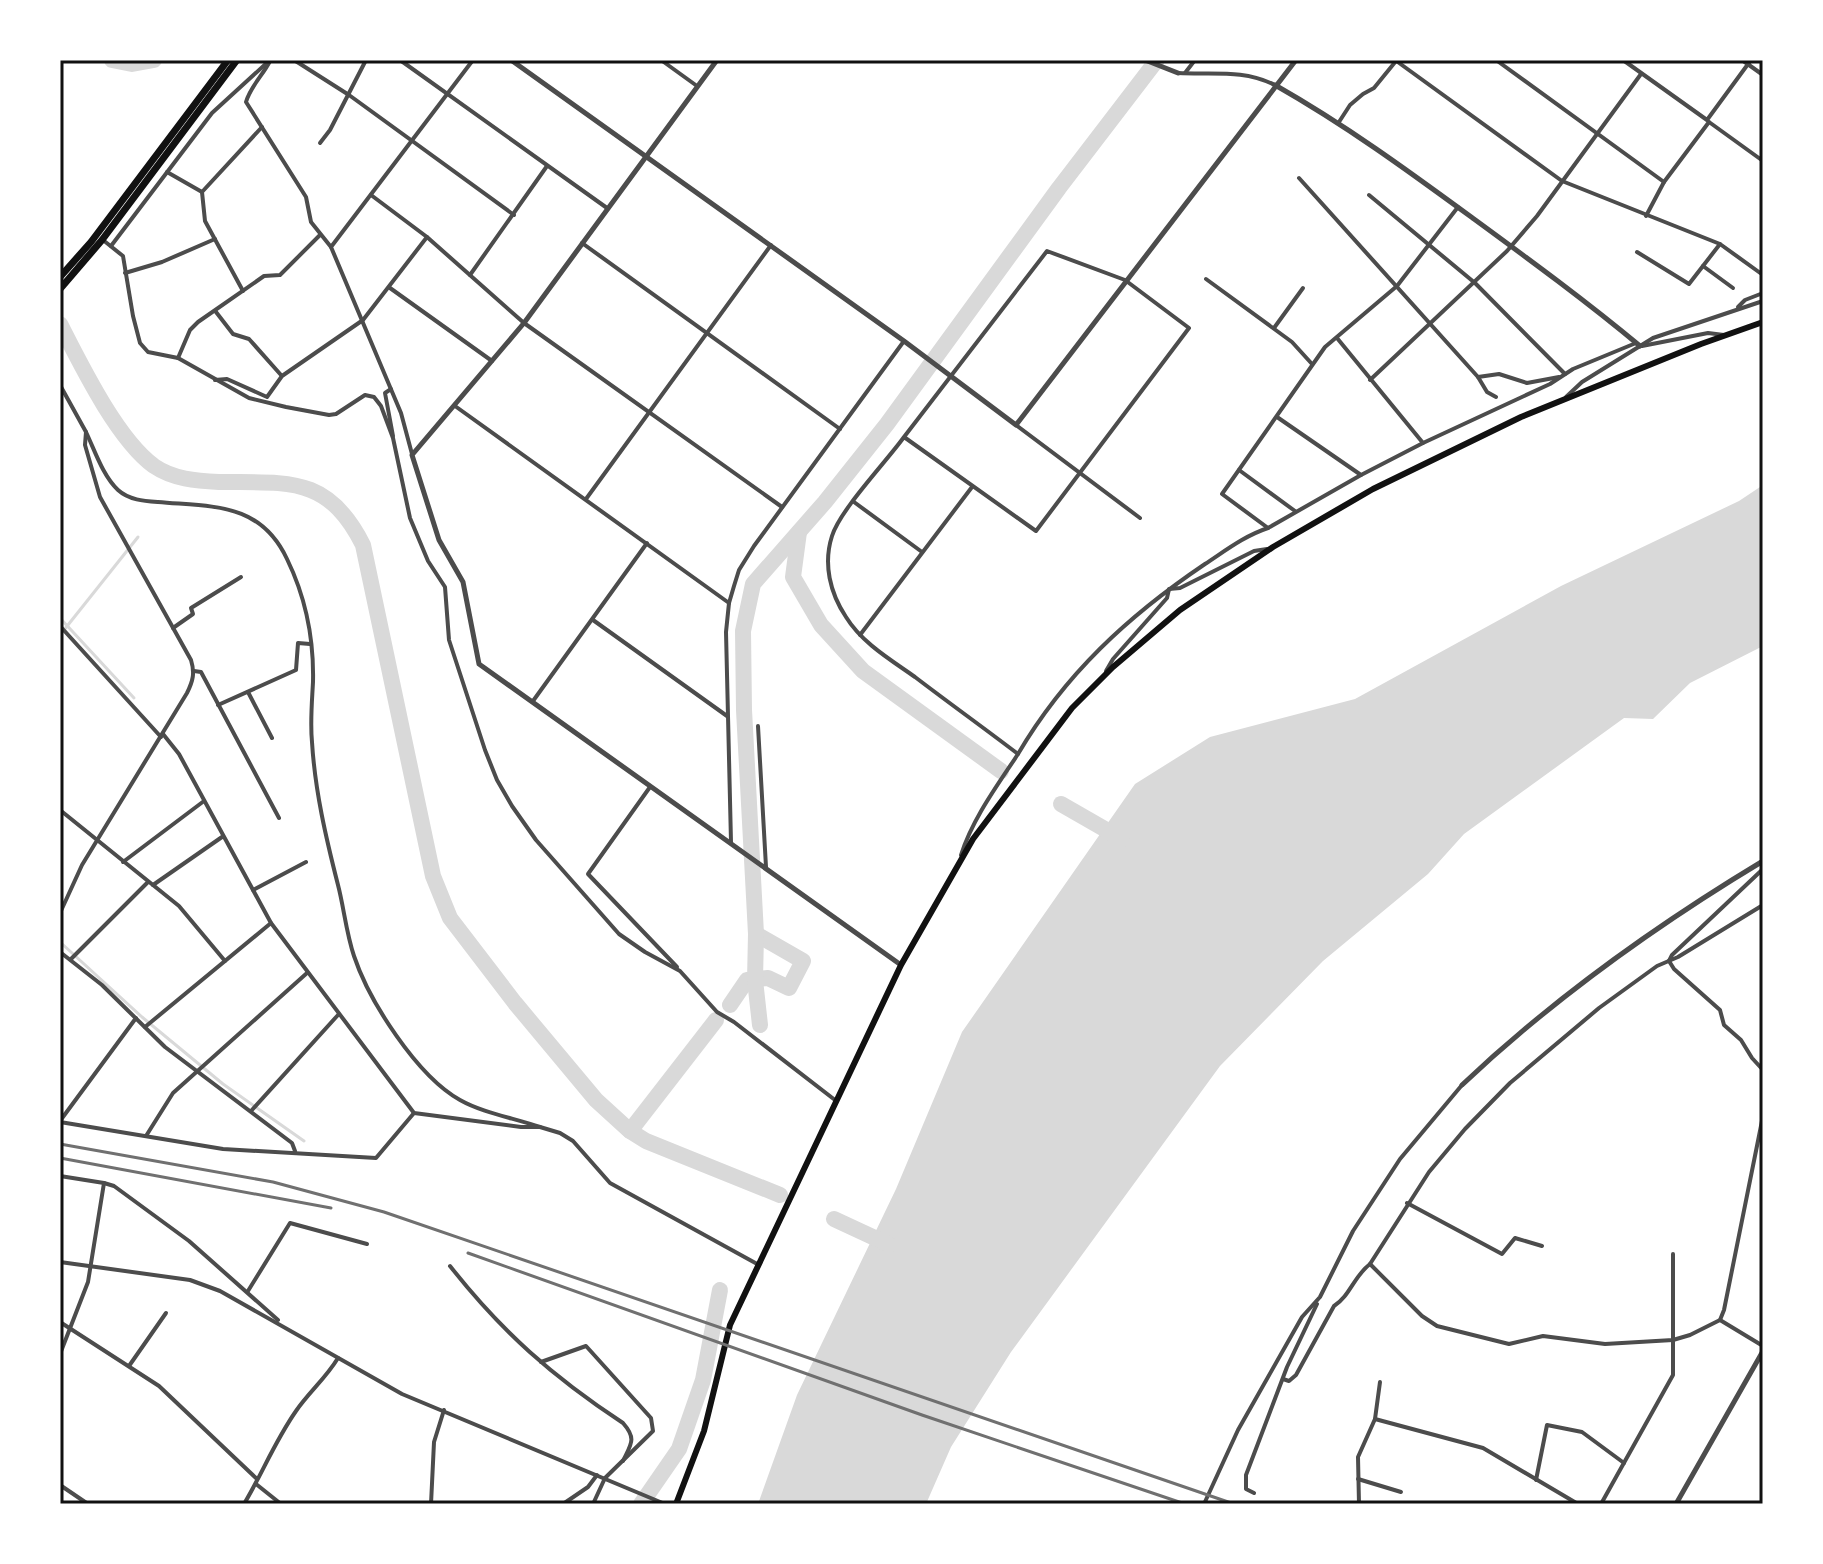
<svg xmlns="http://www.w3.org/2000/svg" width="1823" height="1564" viewBox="0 0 1823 1564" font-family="Ubuntu,sans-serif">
  <rect width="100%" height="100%" fill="#fff"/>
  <polygon fill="#d9d9d9" points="1763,485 1763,646 1690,683 1653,719 1624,718 1464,834 1428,874 1323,961 1220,1066 1011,1352 951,1447 926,1504 758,1504 797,1395 896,1189 962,1032 1135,784 1210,737 1355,699 1561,586 1739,501"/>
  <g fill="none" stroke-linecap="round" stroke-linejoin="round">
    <g stroke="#d9d9d9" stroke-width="3">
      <polyline points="60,618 134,698"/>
      <polyline points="60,635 138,537"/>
      <polyline points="60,804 60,805"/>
      <polyline points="60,942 142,1017 223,1084 304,1141"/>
    </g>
    <g stroke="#d9d9d9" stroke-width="16">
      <polyline points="112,60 132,64 154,60"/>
      <path d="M60,324C81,365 117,439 154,466C173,479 196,481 219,482C288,483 328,475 363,545L433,876L450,918L515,1003L596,1100L630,1131L646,1141L780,1195"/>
      <polyline points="799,532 793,577 821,625 863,671 1001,771"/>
      <polyline points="1061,804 1122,839"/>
      <polyline points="730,1005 747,980 768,978 789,988 803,961 756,934"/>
      <polyline points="760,1025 755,980 756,934 744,710 743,631 753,584 825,502 887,424 1059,188 1157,60"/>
      <polyline points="630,1131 716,1020"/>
      <polyline points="834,1219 890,1245"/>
      <polyline points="641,1504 679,1449 703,1380 720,1290"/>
    </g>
    <g stroke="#4c4c4c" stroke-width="4">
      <polyline points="294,60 349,95 514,215"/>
      <polyline points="400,60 607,208"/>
      <polyline points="661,60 697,86"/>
      <polyline points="1395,60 1562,181 1720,244 1763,275"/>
      <polyline points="1496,60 1664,182"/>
      <polyline points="1623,60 1707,120 1751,60"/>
      <polyline points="1742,60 1763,75"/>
      <path d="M270,61C263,75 250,87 246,102L306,197L311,222L331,247"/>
      <path d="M1178,73C1214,75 1242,69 1275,85"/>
      <polyline points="1185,73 1195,60"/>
      <polyline points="1339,122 1350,105 1363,94 1374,88 1396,61"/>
      <polyline points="1709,122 1763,161"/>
      <polyline points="320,143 330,130 366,60"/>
      <polyline points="167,172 202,192"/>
      <polyline points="1299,178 1478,377 1487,392 1496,397"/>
      <polyline points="371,195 427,237 524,323 782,507"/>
      <polyline points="1369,195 1475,283 1565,374"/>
      <polyline points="1646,216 1664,182 1709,122"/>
      <polyline points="103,240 123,256 133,316 140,343 148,352 178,358 249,398 286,407 329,415 336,414 365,395 374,397 381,406 393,438 410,518 428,561 445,587 449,640 485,750 497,780 512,806 536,840 619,934 645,952 680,971 717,1012 734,1022 835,1100"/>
      <polyline points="582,243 840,429"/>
      <polyline points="111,246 212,113 270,60"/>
      <polyline points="1637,252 1689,284 1720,244"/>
      <polyline points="1703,266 1733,288"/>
      <polyline points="125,273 162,262 215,239"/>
      <polyline points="470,275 547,166"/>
      <polyline points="1206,279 1292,342 1312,364"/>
      <polyline points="390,288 492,361"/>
      <polyline points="243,291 205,221 202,192 262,127"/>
      <polyline points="1738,307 1745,300 1763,293"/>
      <polyline points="216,312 233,334 249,339 281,375"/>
      <polyline points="1274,328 1303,288"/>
      <polyline points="1337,338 1423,443 1550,384 1573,369 1636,343"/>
      <polyline points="1642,346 1708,333 1724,335"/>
      <polyline points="178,358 190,330 198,322 264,276 280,275 320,235"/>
      <polyline points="1478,377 1499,374 1527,383 1559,377"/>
      <polyline points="215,380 227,379 267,397 282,376 363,320 427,237"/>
      <polyline points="1370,380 1507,251 1537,216 1641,74"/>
      <path d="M60,385L86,432L85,445L100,497L191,660C195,673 193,681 187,693L82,865L60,913"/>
      <polyline points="391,389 385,393 393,436"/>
      <polyline points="1566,397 1582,382 1653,338 1763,301"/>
      <polyline points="455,406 729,603"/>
      <polyline points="1277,417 1361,475 1423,443"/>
      <polyline points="1016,425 1140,518"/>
      <path d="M86,432C95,451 103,476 118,490C129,500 144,501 158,502C213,507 260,502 287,559C306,598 314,639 313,682C312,702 310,722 312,742C315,791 326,838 338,885C344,908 346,932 354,956C369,1001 417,1076 460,1100C483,1113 514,1118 540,1127"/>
      <path d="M904,437L1036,531L1189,328L1125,280L1047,251L904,437C886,462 840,510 832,536C823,564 830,593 846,617C862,643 891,660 915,677C949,703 984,728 1018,754C997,786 973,818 961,855"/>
      <polyline points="412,454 401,413 331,247 473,60"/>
      <polyline points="1239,470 1295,511"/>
      <polyline points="586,499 771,245"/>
      <polyline points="854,502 922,552"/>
      <polyline points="1268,528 1361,475"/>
      <polyline points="593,620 727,716"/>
      <polyline points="60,626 161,737"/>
      <polyline points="173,628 193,614 191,608 241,577"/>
      <polyline points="860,635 972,487"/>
      <polyline points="194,671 201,672 279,818"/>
      <polyline points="1106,671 1113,659 1167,598 1169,589 1180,588 1254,551 1267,549"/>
      <polyline points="248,692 272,738"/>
      <polyline points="533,701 647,543"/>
      <polyline points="218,705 296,670 298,643 310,644"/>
      <polyline points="758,726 766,867"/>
      <polyline points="163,734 179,754 271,923 414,1113 521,1127 540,1127 560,1133 573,1141 610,1183 759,1265"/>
      <path d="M1018,754C1065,674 1128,616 1205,564C1225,551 1244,536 1268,528L1222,494L1325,347L1397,286L1458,207"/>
      <polyline points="650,787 588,874 677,967"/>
      <polyline points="60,810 179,906 225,961"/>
      <polyline points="731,842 726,632 729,603 734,586 739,570 754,546 904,341"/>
      <polyline points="123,862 204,801"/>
      <polyline points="153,885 222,837"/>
      <polyline points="253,890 306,862"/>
      <polyline points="60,952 102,985 165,1047 292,1143 295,1151"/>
      <polyline points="71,959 148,882"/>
      <polyline points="1669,961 1674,969 1720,1010 1724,1025 1741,1040 1752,1058 1763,1070"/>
      <polyline points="1669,961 1672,955 1763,869"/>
      <polyline points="145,1027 271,923"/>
      <polyline points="251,1111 338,1015"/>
      <polyline points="60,1121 136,1018"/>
      <polyline points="60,1122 223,1149 376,1158 414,1113"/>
      <polyline points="146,1136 173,1093 307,973"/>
      <polyline points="60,1176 104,1183 88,1282 60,1354"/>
      <polyline points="104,1183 114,1186 189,1241 278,1320"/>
      <polyline points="1407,1203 1502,1254 1515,1238 1542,1246"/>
      <polyline points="60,1262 190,1280 220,1291 402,1394 665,1504"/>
      <polyline points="1370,1264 1422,1316 1437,1326 1509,1344 1543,1336 1605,1344 1673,1340 1690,1335 1720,1320 1724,1310 1763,1116"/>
      <path d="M450,1266C502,1332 553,1377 623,1423C637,1439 631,1444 623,1461"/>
      <polyline points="248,1291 290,1223 367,1244"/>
      <polyline points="1720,1320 1763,1346"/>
      <polyline points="60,1322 159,1386 257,1479"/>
      <polyline points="541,1362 586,1346 651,1418 653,1431 605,1478 593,1504"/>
      <polyline points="129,1366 166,1313"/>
      <path d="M1283,1379L1289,1381L1296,1375L1334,1306C1350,1296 1354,1276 1370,1264L1429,1172L1465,1129L1510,1083L1599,1008L1657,966L1678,957L1763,905"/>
      <polyline points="1375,1419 1483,1448 1578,1504"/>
      <polyline points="1358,1479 1401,1492"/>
      <polyline points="1536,1480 1547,1425 1582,1432 1624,1463"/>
      <polyline points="256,1484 281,1504"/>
      <polyline points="60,1485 88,1504"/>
      <polyline points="1254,1493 1246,1489 1246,1475 1287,1367 1317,1304"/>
      <path d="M244,1504C262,1474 275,1441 296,1411C309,1392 326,1378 338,1358"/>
      <polyline points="431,1504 434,1442 444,1410"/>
      <polyline points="563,1504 588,1487 597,1475"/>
      <polyline points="1204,1504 1238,1430 1302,1317 1320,1297 1353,1231 1400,1159 1462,1085"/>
      <polyline points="1359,1504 1358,1457 1375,1419 1380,1382"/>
      <polyline points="1601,1504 1673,1375 1673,1254"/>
    </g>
    <g stroke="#4c4c4c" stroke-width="5">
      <polyline points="511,60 904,341 1016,425 1296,60"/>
      <polyline points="717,60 524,323 412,455 439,540 463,582 479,664 901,965"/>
      <polyline points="1145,60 1178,73"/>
      <path d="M1275,85C1347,126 1407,170 1474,219C1530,260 1586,301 1640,346"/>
      <path d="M1462,1085C1554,998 1655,926 1763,861"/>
      <polyline points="1676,1504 1763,1351"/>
    </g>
    <polyline stroke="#111" stroke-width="6" points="676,1504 704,1431 730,1325 901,965 973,839 1072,708 1113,667 1180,610 1273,547 1373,489 1521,417 1701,344 1763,322"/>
    <g stroke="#111" stroke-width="7">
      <polyline points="60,277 91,242 228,60"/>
      <polyline points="60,289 102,240 237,60"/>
    </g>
    <g stroke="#707070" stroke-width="3">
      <polyline points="60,1144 273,1182 384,1212 1234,1504"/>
      <polyline points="60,1158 331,1208"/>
      <polyline points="468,1253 922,1415 1185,1504"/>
    </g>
  </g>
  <rect width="1823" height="1564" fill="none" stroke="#ffffff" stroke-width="124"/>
  <rect x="62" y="62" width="1699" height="1440" fill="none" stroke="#111" stroke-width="3"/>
</svg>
